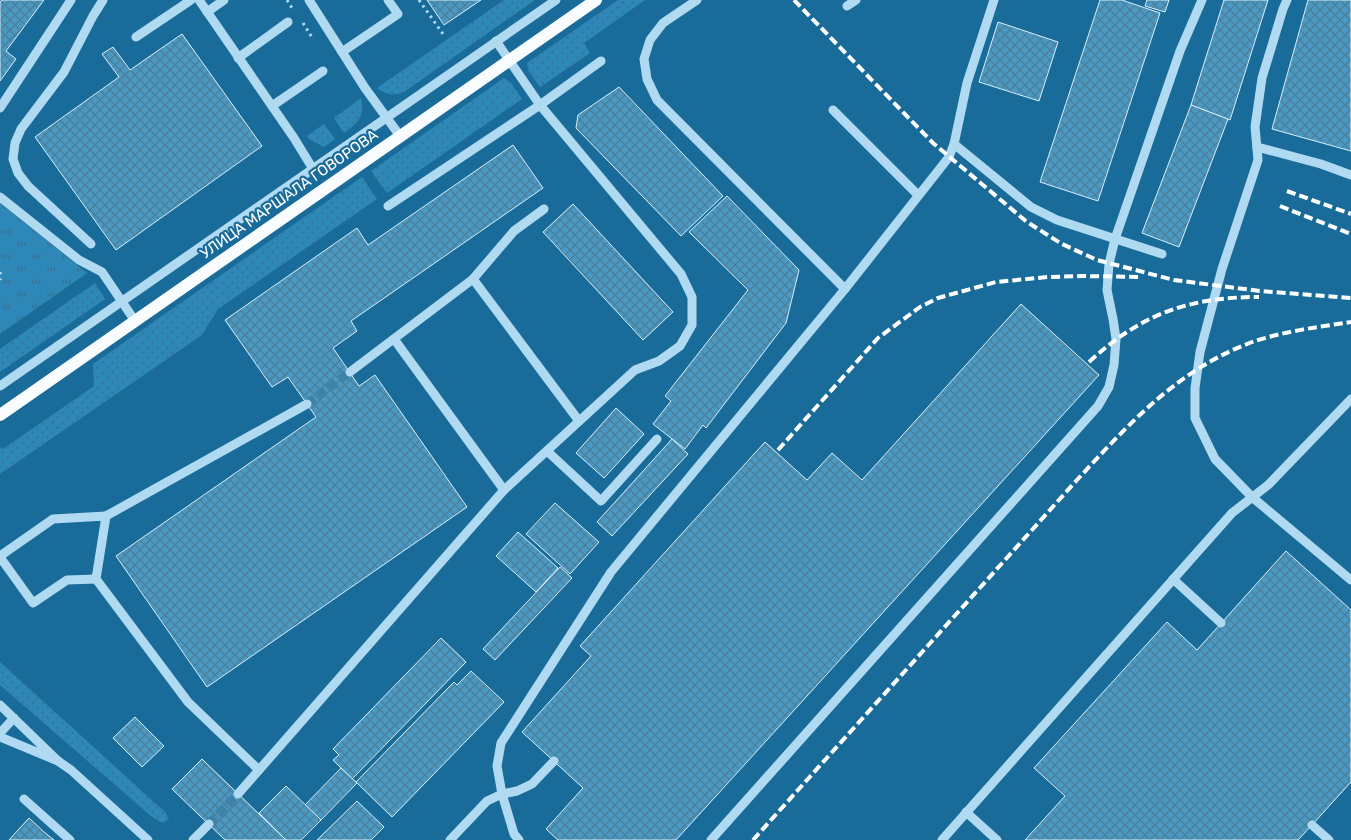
<svg xmlns="http://www.w3.org/2000/svg" width="1351" height="840" viewBox="0 0 1351 840" font-family="Rubik,sans-serif">
  <defs>
    <pattern id="grass-dots" width="8" height="8" patternUnits="userSpaceOnUse" patternTransform="scale(1.25)"><rect width="8" height="8" fill="#2d88b8"/><path d="M2 2h.1M6 6h.1" fill="none" stroke="#39708d" stroke-width="1.8" stroke-linecap="round"/></pattern>
    <pattern id="park-tufts" width="24" height="20" patternUnits="userSpaceOnUse" patternTransform="scale(1.25)"><rect width="24" height="20" fill="#2d88b8"/><path d="M3 7l-1-3M5 7V3M7 7l1-3M15 17l-1-3M17 17v-4M19 17l1-3" fill="none" stroke="#39708d"/></pattern>
    <pattern id="building-cross-hatch" width="8" height="8" patternUnits="userSpaceOnUse" patternTransform="scale(1.25)"><rect width="8" height="8" fill="#4a99c3"/><path d="M0 0l8 8M0 8l8-8" fill="none" stroke="#4b7e99"/></pattern>
  </defs>
  <rect width="100%" height="100%" fill="#196c9a"/>
  <g fill="url(#grass-dots)">
    <path d="M504,0H535L404,92C393,96 386,95 377,88Z"/>
    <polygon points="618,0 645,0 584,43 590,53 540,87 528,70 527,63"/>
    <polygon points="504,78 511,83 522,99 387,193 371,171"/>
    <path d="M361,98C365,116 358,123 344,133L334,118Z"/>
    <polygon points="324,124 335,139 324,147 309,139 307,136"/>
    <polygon points="362,177 377,199 218,309 202,335 0,474 0,447 3,449 94,386 93,364"/>
    <polygon points="95,283 105,299 0,372 0,349"/>
    <polygon points="0,662 165,812 169,819 162,823 151,816 0,685"/>
  </g>
  <polygon fill="url(#park-tufts)" points="0,203 87,273 0,334"/>
  <g fill="url(#building-cross-hatch)" stroke="#d7effc">
    <polygon points="2,0 44,0 6,51 16,59 0,81 0,2"/>
    <polygon points="427,0 481,0 444,25"/>
    <polygon points="1100,0 1122,0 1160,13 1098,201 1040,182"/>
    <polygon points="1147,0 1169,0 1165,12 1145,6"/>
    <polygon points="1224,0 1268,0 1230,120 1191,105"/>
    <polygon points="1308,0 1351,0 1351,151 1272,129"/>
    <polygon points="998,22 1058,42 1039,101 979,82"/>
    <polygon points="182,34 262,146 116,250 35,137 119,77 102,54 113,47 130,70"/>
    <polygon points="619,87 723,196 681,236 576,128 578,115"/>
    <polygon points="1191,105 1228,119 1179,247 1142,233"/>
    <polygon points="513,145 543,188 351,321 357,331 333,348 359,386 375,375 467,507 207,687 116,556 316,417 288,377 272,387 225,320 357,228 368,245"/>
    <polygon points="727,196 799,270 786,323 706,428 703,425 685,449 653,424 671,401 665,396 748,290 689,232"/>
    <polygon points="573,204 673,312 643,340 543,232"/>
    <polygon points="1021,304 1099,375 676,840 558,840 546,829 583,788 522,732 591,656 580,646 765,442 807,480 832,453 862,480"/>
    <polygon points="616,408 644,434 604,478 576,453"/>
    <polygon points="672,439 688,454 612,536 597,522"/>
    <polygon points="555,503 599,542 570,574 526,534"/>
    <polygon points="518,532 558,568 536,592 496,556"/>
    <polygon points="1286,551 1351,610 1351,782 1312,825 1298,840 1025,840 1065,796 1034,768 1167,622 1197,650"/>
    <polygon points="560,567 572,578 495,660 483,649"/>
    <polygon points="441,638 466,662 352,779 333,760 339,755 333,749"/>
    <polygon points="471,671 504,702 392,817 356,782 454,682 457,685"/>
    <polygon points="135,717 164,746 142,767 113,738"/>
    <polygon points="202,759 286,840 225,840 172,789"/>
    <polygon points="341,768 357,783 321,820 305,805"/>
    <polygon points="286,786 321,820 301,840 286,840 259,813"/>
    <polygon points="357,801 384,827 371,840 317,840"/>
    <polygon points="29,818 44,832 54,840 9,840"/>
  </g>
  <g fill="none" stroke-linecap="round" stroke-linejoin="round">
    <g stroke="#3c82a9" stroke-width="9" stroke-dasharray="9 4.5" stroke-linecap="butt">
      <polyline points="307,404 350,372"/>
      <polyline points="209,824 238,794"/>
    </g>
    <g stroke="#b0daf1" stroke-width="3" stroke-dasharray="2.5 4" stroke-linecap="butt">
      <polyline points="287,0 292,8"/>
      <polyline points="419,0 443,34"/>
      <polyline points="303,23 313,39"/>
      <polyline points="0,272 1,277 0,280"/>
    </g>
    <g stroke="#b0daf1" stroke-width="9">
      <polyline points="199,0 294,138 313,169"/>
      <polyline points="309,0 365,88 400,136"/>
      <polyline points="697,0 663,23 650,40 644,59 647,79 657,100 845,289"/>
      <polyline points="1287,0 1283,9 1262,78 1255,127 1258,160 1222,269 1200,352 1195,388 1195,418 1215,459 1252,497 1351,580"/>
      <polyline points="847,6 856,0"/>
      <polyline points="207,12 224,0"/>
      <polyline points="136,37 191,0"/>
      <polyline points="342,52 398,14 388,0"/>
      <polyline points="238,58 288,22"/>
      <polyline points="272,106 323,71"/>
      <polyline points="0,108 71,0"/>
      <polyline points="833,110 918,195"/>
      <polyline points="954,144 1031,207 1057,220 1162,254"/>
      <polyline points="1257,147 1321,164 1351,175"/>
      <polyline points="0,197 79,260 102,272 135,321"/>
      <polyline points="388,206 540,105 601,61"/>
      <polyline points="91,244 28,186 18,173 13,159 15,143 21,129 64,72 93,16 103,0"/>
      <polyline points="473,279 579,421"/>
      <polyline points="394,339 504,490"/>
      <polyline points="350,372 473,279 514,231 544,209"/>
      <polyline points="0,386 556,0"/>
      <polyline points="547,451 601,501 657,439"/>
      <polyline points="0,556 53,519 106,516"/>
      <polyline points="0,557 33,603 67,580 96,579"/>
      <polyline points="1173,579 1221,623"/>
      <polyline points="0,705 58,761 0,737"/>
      <polyline points="0,733 14,718"/>
      <polyline points="58,761 71,770 148,840"/>
      <polyline points="259,770 188,702 96,579 106,516 307,404"/>
      <polyline points="238,794 504,490 635,370 659,361 680,346 692,325 692,297 681,274 540,105 496,41"/>
      <polyline points="24,799 70,840"/>
      <polyline points="966,812 997,840"/>
      <polyline points="1312,825 1329,840"/>
      <polyline points="193,840 209,824"/>
      <polyline points="450,840 487,801 502,794 517,791 532,784 554,761"/>
      <polyline points="519,840 514,834 502,794 497,766 501,743 611,572 845,289 949,157 954,144 967,83 994,0"/>
      <polyline points="711,840 1098,406 1109,387 1114,365 1116,339 1113,319 1107,290 1109,264 1115,239 1180,51 1202,0"/>
      <polyline points="942,840 1232,513 1268,485 1351,399"/>
    </g>
    <polyline stroke="#fafdff" stroke-width="12" points="0,415 596,0"/>
    <g stroke="#fff" stroke-width="4" stroke-dasharray="9 4" stroke-linecap="butt">
      <polyline points="794,0 933,143 1027,222 1062,244 1097,260 1174,280 1260,291 1351,298"/>
      <polyline points="1287,191 1351,214"/>
      <polyline points="1280,206 1351,234"/>
      <path d="M1089,362C1141,314 1189,297 1259,297"/>
      <polyline points="778,450 878,338 920,307 938,298 996,282 1048,277 1082,276 1141,277"/>
      <path d="M753,840L1076,481C1127,426 1175,372 1247,344C1278,332 1318,327 1351,322"/>
    </g>
  </g>
  <g text-anchor="middle" dominant-baseline="central" stroke-width="4.5" stroke-linejoin="round" paint-order="stroke">
    <g font-size="15" fill="#fff" stroke="#196c9a">
      <text transform="translate(289 194) rotate(-35)">УЛИЦА МАРШАЛА ГОВОРОВА</text>
    </g>
  </g>
</svg>
